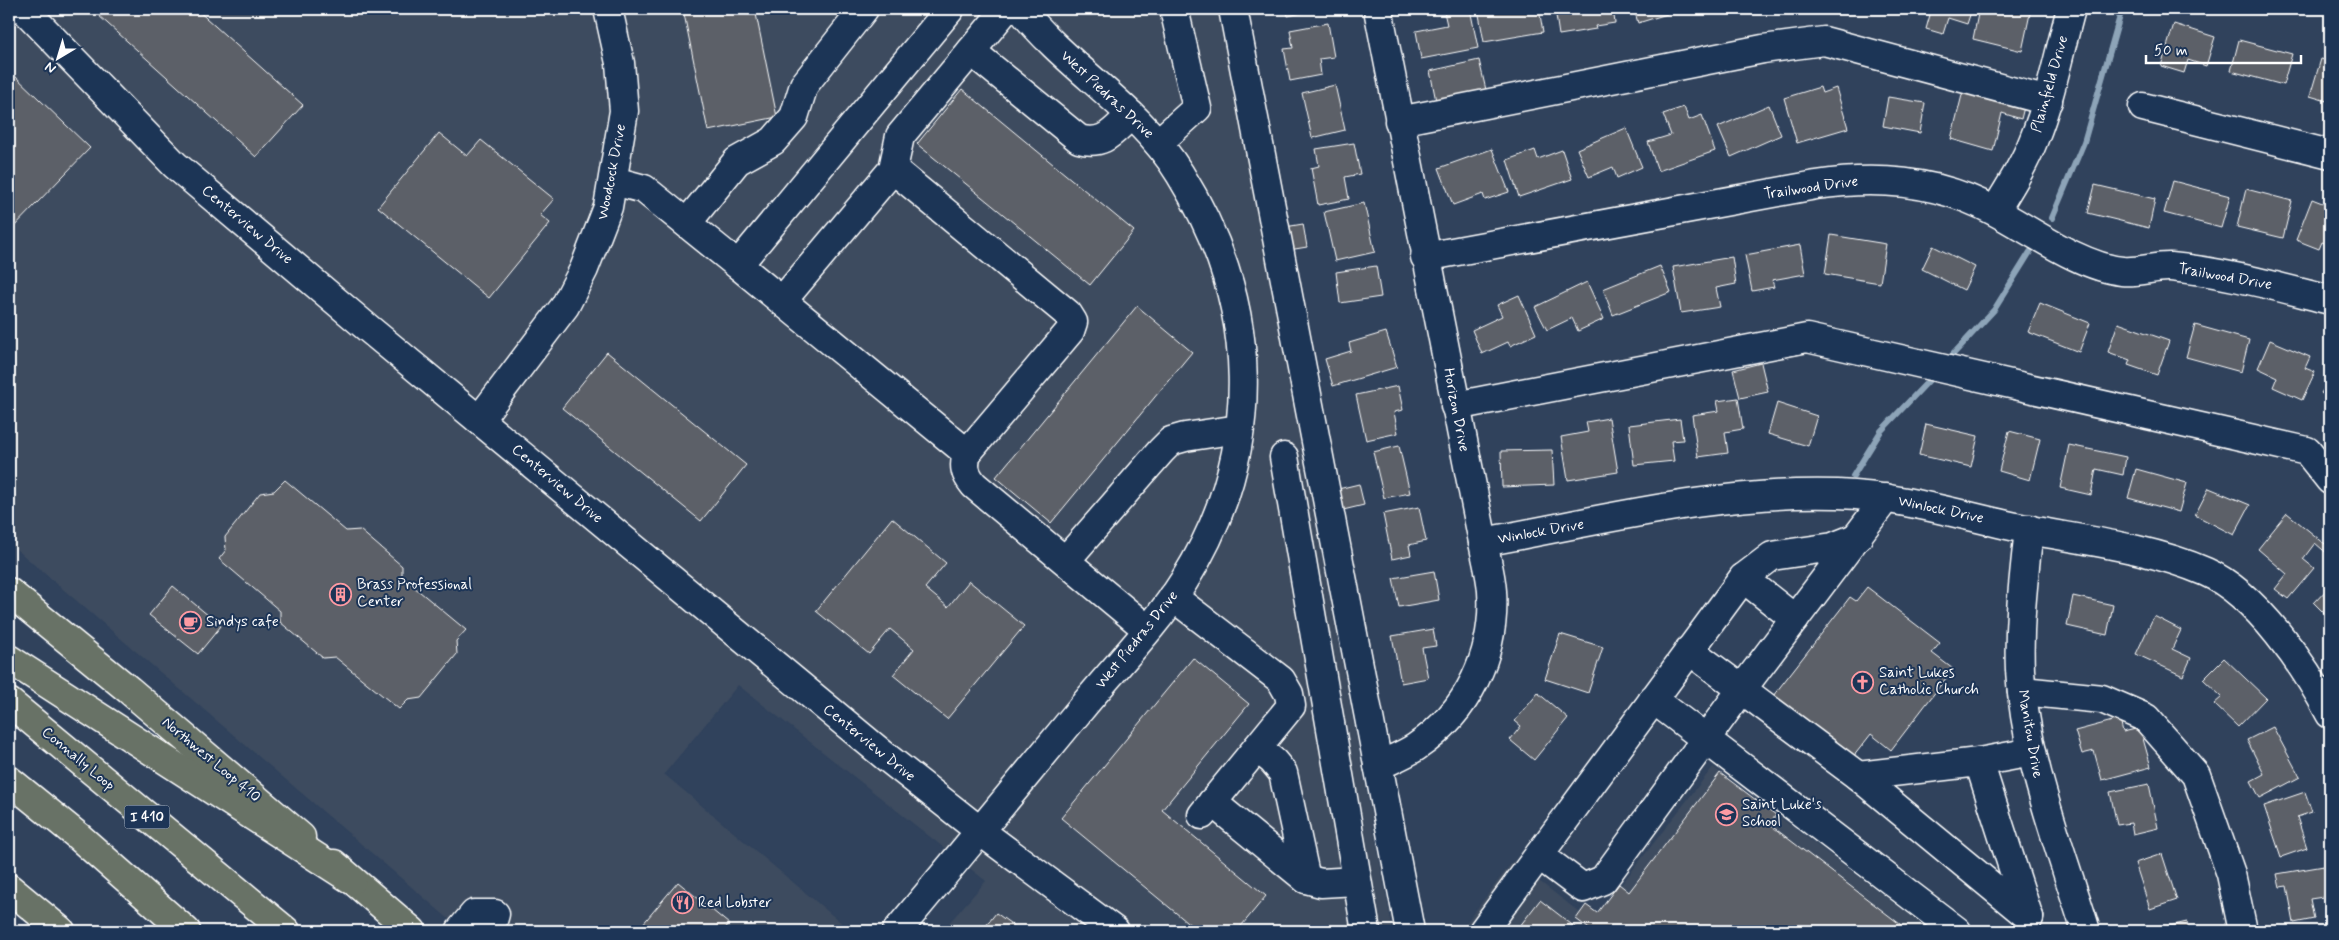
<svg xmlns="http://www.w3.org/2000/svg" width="2339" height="940" viewBox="0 0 2339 940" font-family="Mynerve,sans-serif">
  <rect width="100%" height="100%" fill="#30425c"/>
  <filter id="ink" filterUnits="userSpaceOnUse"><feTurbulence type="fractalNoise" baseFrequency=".02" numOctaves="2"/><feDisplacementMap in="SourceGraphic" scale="10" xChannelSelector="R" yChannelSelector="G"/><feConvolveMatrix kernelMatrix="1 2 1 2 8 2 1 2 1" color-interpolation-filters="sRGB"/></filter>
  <g filter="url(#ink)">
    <g fill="#3d4b5f">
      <polygon points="9,9 1218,9 1393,931 942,931 986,881 738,685 664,774 851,931 463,931 9,543"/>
      <polygon points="1713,767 1931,931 1460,931 1513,861 1592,922"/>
    </g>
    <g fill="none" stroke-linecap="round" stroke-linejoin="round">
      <g stroke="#8da4b8" stroke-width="6">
        <polyline points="2052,218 2084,142 2122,9"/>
        <polyline points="1945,363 1994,310 2030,252"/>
        <polyline points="1853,476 1881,431 1935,374"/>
      </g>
    </g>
    <g fill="#5c6067" stroke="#fff">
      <polygon points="103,9 196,9 303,105 256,157 98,15"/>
      <polygon points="683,9 755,9 777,117 708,131"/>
      <polygon points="1286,9 1320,9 1288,16"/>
      <polygon points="1461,9 1470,9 1478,48 1421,59 1416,31 1447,25 1444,12"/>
      <polygon points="1478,9 1539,9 1543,32 1484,42"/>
      <polygon points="1555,9 1613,9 1615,23 1595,26 1596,29 1559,35"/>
      <polygon points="1634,9 1665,9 1667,14 1638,23"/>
      <polygon points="1718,9 1747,9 1718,13"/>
      <polygon points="1909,9 1972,9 1967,24 1948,18 1943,34 1926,29 1930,15"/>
      <polygon points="1979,9 2004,14 2005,9 2031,9 2022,51 1973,39"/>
      <polygon points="1328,23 1334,57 1319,59 1321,75 1290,81 1284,49 1293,48 1290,30"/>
      <polygon points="2174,24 2215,37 2206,66 2188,60 2184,73 2161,66"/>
      <polygon points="2239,40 2292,54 2283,85 2231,71"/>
      <polygon points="2321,59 2330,61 2330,102 2310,96"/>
      <polygon points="1479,60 1486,90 1436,101 1430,71"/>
      <polygon points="14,75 90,148 9,232 9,81"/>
      <polygon points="1335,85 1345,130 1312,138 1302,93"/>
      <polygon points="1820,87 1822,93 1836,88 1848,128 1797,143 1784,98"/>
      <polygon points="1964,87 2025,103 2021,119 2002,113 1993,151 1951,139"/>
      <polygon points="962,89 1134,231 1090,285 917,144"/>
      <polygon points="1888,97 1925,103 1920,133 1883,126"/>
      <polygon points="1769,105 1781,135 1731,157 1718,127"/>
      <polygon points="1684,107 1689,120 1702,115 1715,151 1658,171 1648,142 1671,135 1663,114"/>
      <polygon points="1626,128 1642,167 1617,178 1613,167 1589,177 1577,149"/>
      <polygon points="439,133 467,156 481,140 554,199 540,215 550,223 489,298 378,207"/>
      <polygon points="1354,143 1360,174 1345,177 1349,199 1318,205 1311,168 1319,166 1316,149"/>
      <polygon points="1492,149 1509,192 1485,200 1483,194 1453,205 1439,168"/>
      <polygon points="1535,150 1538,159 1562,150 1572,179 1519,197 1507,160"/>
      <polygon points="2173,181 2230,196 2221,228 2164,213"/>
      <polygon points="2095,185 2155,199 2149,228 2088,213"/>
      <polygon points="2246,189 2292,201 2283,238 2237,227"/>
      <polygon points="2312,199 2330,206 2330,245 2322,242 2319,249 2296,240"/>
      <polygon points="1364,203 1375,252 1335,261 1324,212"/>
      <polygon points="1303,224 1307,247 1289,250 1285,227"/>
      <polygon points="1831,235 1886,244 1880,283 1825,274"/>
      <polygon points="1800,245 1805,274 1772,280 1774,287 1752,291 1745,255"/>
      <polygon points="1933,246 1975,267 1964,290 1922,269"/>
      <polygon points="1732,257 1736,284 1716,288 1720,307 1681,313 1673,267"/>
      <polygon points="1376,266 1381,297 1340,303 1336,272"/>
      <polygon points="1660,266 1671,292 1613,315 1603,289"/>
      <polygon points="1587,282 1604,319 1578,331 1572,318 1547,330 1535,307"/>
      <polygon points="1519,295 1536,334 1510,346 1508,342 1482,354 1472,330 1502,316 1497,305"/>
      <polygon points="2040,303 2090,323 2079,352 2028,332"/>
      <polygon points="1137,306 1192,352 1051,523 996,477"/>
      <polygon points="2118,323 2169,341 2157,375 2128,365 2130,360 2108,352"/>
      <polygon points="2195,325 2249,340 2241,372 2186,357"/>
      <polygon points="1386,332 1397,367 1333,386 1325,359 1351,351 1349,343"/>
      <polygon points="2270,340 2310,357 2305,368 2315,372 2302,400 2273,387 2277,377 2258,368"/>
      <polygon points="607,352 746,465 701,521 562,408"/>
      <polygon points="1761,363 1768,392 1740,398 1733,370"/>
      <polygon points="2330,380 2330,400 2321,393"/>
      <polygon points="1398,386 1403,410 1394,412 1398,433 1366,440 1356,395"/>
      <polygon points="1738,398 1743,429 1725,432 1728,453 1698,457 1692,415 1719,411 1717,401"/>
      <polygon points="1777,403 1817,416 1808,446 1768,434"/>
      <polygon points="1609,418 1618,472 1568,480 1561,437 1588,432 1586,422"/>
      <polygon points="1680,419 1683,440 1671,441 1674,461 1634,465 1629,425"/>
      <polygon points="1926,424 1978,436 1971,467 1919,455"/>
      <polygon points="2009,431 2040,439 2030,480 1999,471"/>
      <polygon points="2069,445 2126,457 2123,475 2096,469 2091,495 2060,488"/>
      <polygon points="1399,446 1410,493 1384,498 1373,452"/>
      <polygon points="1552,450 1554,485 1502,487 1501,451"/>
      <polygon points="2136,469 2187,483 2179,512 2128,498"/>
      <polygon points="285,480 346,531 360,530 402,566 402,577 466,630 456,641 457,654 421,698 408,700 399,709 335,657 323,658 280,622 280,611 219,559 226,550 225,537 260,493 274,491"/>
      <polygon points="1359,484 1364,505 1339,511 1334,490"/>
      <polygon points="2209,488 2250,505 2234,535 2195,515"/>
      <polygon points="1419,507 1426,541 1409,545 1411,555 1392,559 1383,514"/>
      <polygon points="2287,513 2325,544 2330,538 2330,556 2315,543 2303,559 2314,568 2288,599 2275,589 2287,574 2258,549"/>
      <polygon points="892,518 946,563 925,588 948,607 969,581 1024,626 947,719 893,675 914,649 890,629 869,654 816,611"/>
      <polygon points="1434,571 1439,600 1399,607 1393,578"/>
      <polygon points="173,586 221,626 198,654 149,615"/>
      <polygon points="2330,586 2330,619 2314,603"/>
      <polygon points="1867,587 1940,643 1932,653 1953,669 1891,750 1871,734 1853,757 1773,696 1850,597 1856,601"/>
      <polygon points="2073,596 2113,605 2107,635 2067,626"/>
      <polygon points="2154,616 2181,630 2172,649 2191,658 2183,676 2136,654"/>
      <polygon points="1433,629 1436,646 1422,648 1428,678 1401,683 1392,636"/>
      <polygon points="1560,634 1603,647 1588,693 1545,679"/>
      <polygon points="1193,658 1249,704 1162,810 1266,896 1237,931 1198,931 1061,818"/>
      <polygon points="2224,658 2266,698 2238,727 2214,704 2222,697 2203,679"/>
      <polygon points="1538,693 1568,718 1534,760 1510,740 1521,726 1515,721"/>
      <polygon points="2120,719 2123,732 2140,728 2151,767 2102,780 2094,751 2082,754 2075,731"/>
      <polygon points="2273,727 2300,777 2260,798 2251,781 2264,774 2247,740"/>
      <polygon points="1720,773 1776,815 1769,824 1909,931 1592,931 1576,919 1586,905 1597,913 1619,884 1629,892"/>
      <polygon points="2149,784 2158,828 2133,834 2131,823 2117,825 2110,792"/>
      <polygon points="2305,792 2312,812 2297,817 2307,848 2281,857 2264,806"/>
      <polygon points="2162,854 2177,900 2150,909 2135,863"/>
      <polygon points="2324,866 2330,896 2310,899 2314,919 2294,923 2287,886 2280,887 2277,874"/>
      <polygon points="678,882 729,924 723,931 637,931"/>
      <polygon points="1540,900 1580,931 1516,931"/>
      <polygon points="996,913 1021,931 970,931 974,926 982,931"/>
      <polygon points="2187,922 2189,931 2148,931"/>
    </g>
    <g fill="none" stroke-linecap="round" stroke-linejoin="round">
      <defs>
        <g id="minor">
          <polyline points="24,9 175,165 363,324 885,756 980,831 1115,931"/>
          <path d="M1006,9L971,51L1079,139C1105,146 1113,131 1131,115"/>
          <polyline points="1233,9 1410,931"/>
          <path d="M1378,9L1483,542C1486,558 1491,575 1492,591C1496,654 1468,712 1416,747C1404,755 1390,760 1378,766"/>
          <polyline points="2143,107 2330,154"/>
          <polyline points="1399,121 1763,49 1824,41 2048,101"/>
          <polyline points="1158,143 1197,108 1174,9"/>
          <polyline points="893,169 1068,314 1073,322 1070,331 967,453"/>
          <polyline points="614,181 644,189 738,265 950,9"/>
          <path d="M1995,211C2009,188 2024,165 2034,139C2051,97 2059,52 2071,9"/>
          <polyline points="687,223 737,161 773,141 794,117 804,85 864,9"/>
          <path d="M1425,257L1816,185C1877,176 1941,181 1996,212C2032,231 2081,267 2122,271C2138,273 2155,266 2171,267C2225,272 2278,287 2330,300"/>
          <path d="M738,265L967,453C963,467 965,474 974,485L1147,629"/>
          <polyline points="782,301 893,169 900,136 971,51"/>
          <polyline points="1455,406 1807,338 2307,451 2330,480"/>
          <polyline points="479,420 565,306 584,269 608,207 624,111 620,63 608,9"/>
          <polyline points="1284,457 1366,931"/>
          <path d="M2029,529C2024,576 2018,622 2020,670C2025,760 2060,846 2086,931"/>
          <path d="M1483,542C1600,521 1718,490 1838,494C1903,496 1966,517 2030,530C2089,541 2150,548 2206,572C2256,594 2306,667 2330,714"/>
          <polyline points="1066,560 1161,451 1171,441 1185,437 1239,429"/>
          <polyline points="1743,578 1795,619"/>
          <polyline points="1173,597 1281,680 1289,694 1291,706 1202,815"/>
          <polyline points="1689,650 1858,776 2029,917"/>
          <polyline points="2022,691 2102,699 2146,718 2196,775 2231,874 2243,931"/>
          <polyline points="1653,699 1957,931"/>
          <polyline points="1257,748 1273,761 1283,773 1306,879"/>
          <polyline points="1979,762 2029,918"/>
          <polyline points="1858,776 1979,762 2032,752"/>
          <polyline points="1212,802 1306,879 1321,883 1357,881"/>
          <polyline points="1539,855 1583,888 1603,880 1742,689 1886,498"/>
          <polyline points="460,931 474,914 495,914 490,931"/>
          <path d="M897,931C958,858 1018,785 1079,711C1113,669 1156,626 1184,581C1266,450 1260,303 1180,174C1139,107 1068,69 1021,9"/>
          <polyline points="1483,931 1743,578 1772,556 1833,547 1858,537"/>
        </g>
        <g id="major">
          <polyline points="9,592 129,690 301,837"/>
          <polyline points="334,864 412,931"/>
          <polyline points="9,888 61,931"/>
        </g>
        <g id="highway">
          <polyline points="9,659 352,880"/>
          <polyline points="9,702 286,931"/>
          <polyline points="9,780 78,836 186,931"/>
        </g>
      </defs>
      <use href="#minor" stroke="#fff" stroke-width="31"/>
      <use href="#major" stroke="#fff" stroke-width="31"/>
      <use href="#highway" stroke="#fff" stroke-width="31"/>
      <use href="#minor" stroke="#1d3557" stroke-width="28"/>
      <use href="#major" stroke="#687266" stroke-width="28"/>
      <use href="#highway" stroke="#687266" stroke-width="28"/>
    </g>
  </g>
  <defs>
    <symbol id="building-ring" viewBox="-11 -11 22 22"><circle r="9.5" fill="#1d3557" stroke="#ff9aa2" stroke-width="1.5"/><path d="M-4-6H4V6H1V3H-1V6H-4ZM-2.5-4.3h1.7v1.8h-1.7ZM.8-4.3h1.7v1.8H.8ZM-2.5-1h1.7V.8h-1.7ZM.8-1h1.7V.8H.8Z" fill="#ff9aa2"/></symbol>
    <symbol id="cafe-ring" viewBox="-11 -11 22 22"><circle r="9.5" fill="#1d3557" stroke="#ff9aa2" stroke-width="1.5"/><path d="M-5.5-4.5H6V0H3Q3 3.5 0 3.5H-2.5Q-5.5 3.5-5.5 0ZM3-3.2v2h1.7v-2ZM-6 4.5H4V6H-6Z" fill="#ff9aa2"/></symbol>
    <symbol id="church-ring" viewBox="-11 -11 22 22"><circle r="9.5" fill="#1d3557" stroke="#ff9aa2" stroke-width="1.5"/><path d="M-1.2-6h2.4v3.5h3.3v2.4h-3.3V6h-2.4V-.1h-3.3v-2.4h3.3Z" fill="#ff9aa2"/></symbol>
    <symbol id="school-ring" viewBox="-11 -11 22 22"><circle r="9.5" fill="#1d3557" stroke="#ff9aa2" stroke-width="1.5"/><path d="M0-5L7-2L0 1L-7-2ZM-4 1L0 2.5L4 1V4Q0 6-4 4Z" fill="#ff9aa2"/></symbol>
    <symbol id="restaurant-ring" viewBox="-11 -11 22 22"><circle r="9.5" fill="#1d3557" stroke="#ff9aa2" stroke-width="1.5"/><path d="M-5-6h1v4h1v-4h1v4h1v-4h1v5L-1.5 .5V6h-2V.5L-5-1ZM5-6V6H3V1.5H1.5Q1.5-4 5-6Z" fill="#ff9aa2"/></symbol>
  </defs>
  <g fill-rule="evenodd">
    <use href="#building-ring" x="328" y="582" width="25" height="25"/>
    <use href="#cafe-ring" x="178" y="610" width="25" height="25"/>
    <use href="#church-ring" x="1850" y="670" width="25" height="25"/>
    <use href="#school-ring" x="1714" y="802" width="25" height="25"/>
    <use href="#restaurant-ring" x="670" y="890" width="25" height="25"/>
  </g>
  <g text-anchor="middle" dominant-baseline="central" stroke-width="4" stroke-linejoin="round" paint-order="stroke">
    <rect fill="#1d3557" stroke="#bbc2cd" stroke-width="1" x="124.5" y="805.5" width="45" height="23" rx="4"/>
    <g font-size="14" font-weight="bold" fill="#fff">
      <text x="147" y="817">I 410</text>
    </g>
    <g font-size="15" fill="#fff" stroke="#1d3557">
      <text transform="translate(2050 84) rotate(-74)">Plainfield Drive</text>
      <text transform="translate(1107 95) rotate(43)">West Piedras Drive</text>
      <text transform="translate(612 172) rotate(-79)">Woodcock Drive</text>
      <text transform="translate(1811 188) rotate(-8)">Trailwood Drive</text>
      <text transform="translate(247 225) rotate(40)">Centerview Drive</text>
      <text transform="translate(2225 277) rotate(10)">Trailwood Drive</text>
      <text transform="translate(1456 410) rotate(79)">Horizon Drive</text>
      <text transform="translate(557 484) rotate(40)">Centerview Drive</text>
      <text transform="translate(1941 510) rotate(12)">Winlock Drive</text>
      <text transform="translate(1541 532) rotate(-10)">Winlock Drive</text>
      <text transform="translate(1137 640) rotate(-51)">West Piedras Drive</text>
      <text transform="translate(2030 734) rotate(80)">Manitou Drive</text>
      <text transform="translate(869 743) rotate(39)">Centerview Drive</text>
      <text transform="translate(78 759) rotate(40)">Connally Loop</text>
      <text transform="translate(211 760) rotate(40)">Northwest Loop 410</text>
    </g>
    <g font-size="15" fill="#fff" stroke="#1d3557" text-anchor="start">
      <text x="357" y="585">Brass Professional<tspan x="357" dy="17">Center</tspan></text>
      <text x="206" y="622">Sindys cafe</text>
      <text x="1879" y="673">Saint Lukes<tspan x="1879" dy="17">Catholic Church</tspan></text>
      <text x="1742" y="805">Saint Luke's<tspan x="1742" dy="17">School</tspan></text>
      <text x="698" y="903">Red Lobster</text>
    </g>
  </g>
  <rect width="2339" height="940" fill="none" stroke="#1d3557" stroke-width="30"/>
  <rect x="15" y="15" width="2309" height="910" fill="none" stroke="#fff" stroke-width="2" filter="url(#ink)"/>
  <g transform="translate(58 58) rotate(218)" stroke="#1d3557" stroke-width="4" paint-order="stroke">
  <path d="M0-4L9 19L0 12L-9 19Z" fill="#ffffff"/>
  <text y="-8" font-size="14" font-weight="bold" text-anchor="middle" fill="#ffffff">N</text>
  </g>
  <path d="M2146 55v8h155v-8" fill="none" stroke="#ffffff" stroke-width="2.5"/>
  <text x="2154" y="55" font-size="15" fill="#ffffff" stroke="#1d3557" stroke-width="4" paint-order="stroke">50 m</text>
</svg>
